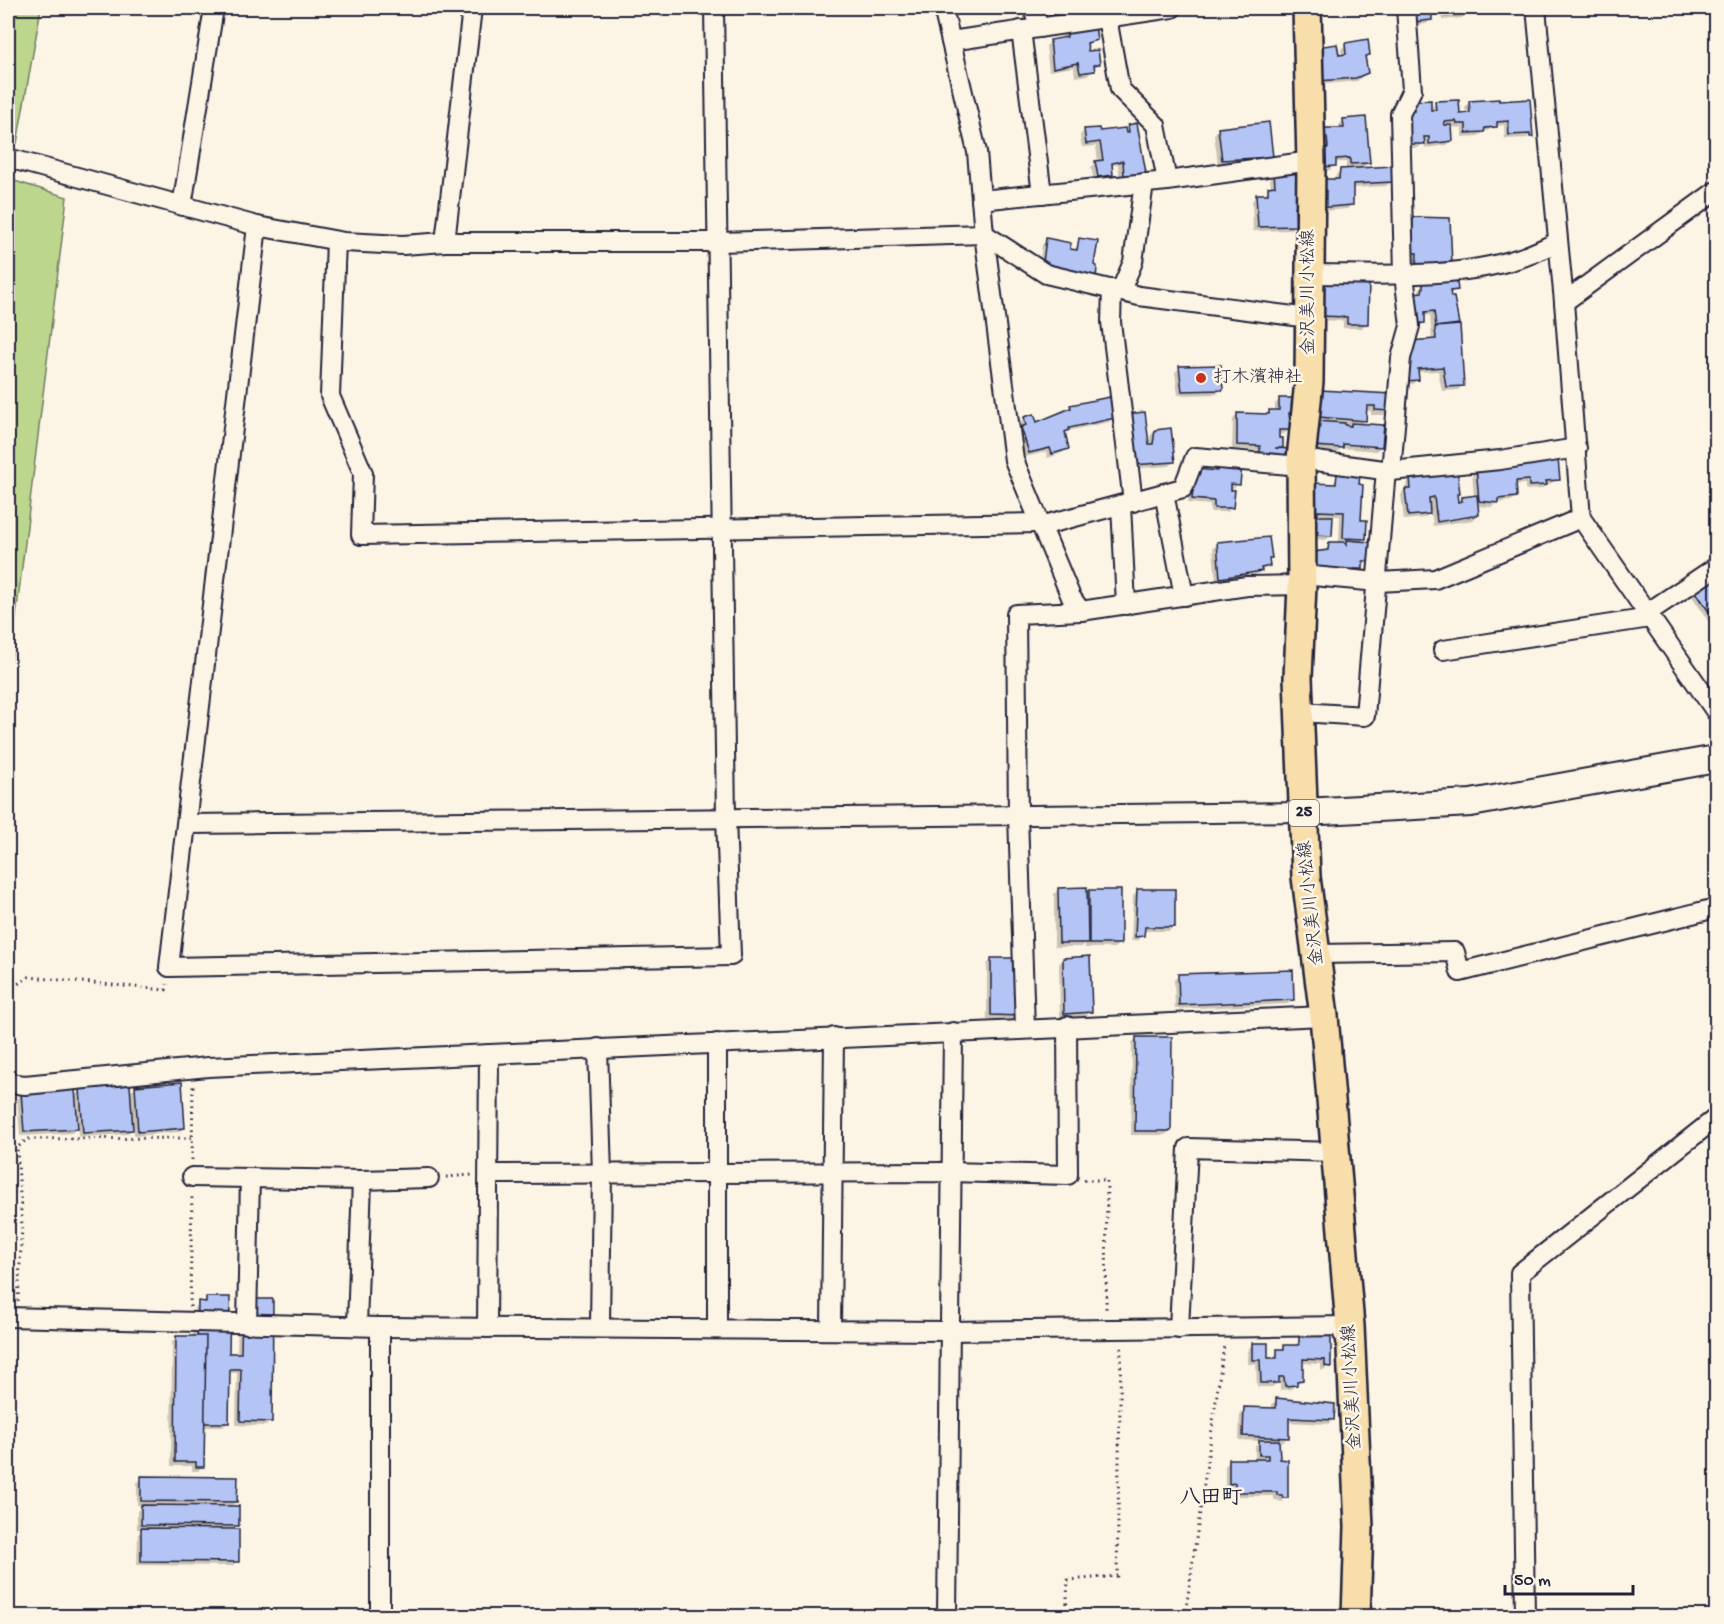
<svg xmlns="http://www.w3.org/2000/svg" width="1724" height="1624" viewBox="0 0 1724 1624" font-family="'Gochi Hand','Klee One',sans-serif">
  <rect width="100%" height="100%" fill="#fcf5e5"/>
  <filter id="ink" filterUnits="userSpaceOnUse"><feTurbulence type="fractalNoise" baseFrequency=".0167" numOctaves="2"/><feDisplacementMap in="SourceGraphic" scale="12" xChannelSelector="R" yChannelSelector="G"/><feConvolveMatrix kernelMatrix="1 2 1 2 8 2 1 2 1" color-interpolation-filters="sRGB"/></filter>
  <g filter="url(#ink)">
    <g fill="#bdd68d" stroke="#707c64" stroke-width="1.5">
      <polygon points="8,8 41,8 17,143 8,141"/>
      <polygon points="8,179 67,197 8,682"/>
    </g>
    <g fill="#0003">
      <polygon points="1407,8 1465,8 1466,13 1462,18 1442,20 1441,12 1430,13 1431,19 1426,24 1409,26"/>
      <polygon points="1067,31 1095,40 1086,46 1086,53 1098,63 1088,75 1075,77 1074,67 1049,71 1046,46 1051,42 1062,40 1062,35"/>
      <polygon points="1346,44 1368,55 1364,59 1366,73 1357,81 1315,85 1338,57 1342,56 1341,49"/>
      <polygon points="1528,101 1531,133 1527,138 1505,139 1504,125 1496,126 1478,136 1462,137 1462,128 1451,127 1452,140 1447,145 1425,148 1425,142 1418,148 1406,148 1404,117 1413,102 1430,109 1436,103 1459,116 1466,115 1465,107 1470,102"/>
      <polygon points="1343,121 1369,162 1362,169 1391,182 1386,186 1352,188 1352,204 1347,209 1313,212 1335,180 1336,175 1340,170 1346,170 1346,162 1335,162 1330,170 1318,171 1315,134 1339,130 1339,125"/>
      <polygon points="1129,127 1144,172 1140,177 1120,180 1118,164 1111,166 1111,174 1107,179 1094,181 1091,167 1098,162 1096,146 1082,147 1080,135 1084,131 1124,132"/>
      <polygon points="1219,129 1271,156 1267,161 1218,164 1214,134"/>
      <polygon points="1275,174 1296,207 1293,210 1294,226 1290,230 1253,231 1252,201 1256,196 1264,195 1271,188 1270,178"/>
      <polygon points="1414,219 1448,220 1412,271 1413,257 1408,257 1409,223"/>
      <polygon points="1047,240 1074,251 1080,240 1092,266 1094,279 1039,267 1042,245"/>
      <polygon points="1367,282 1366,324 1362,328 1343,328 1343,321 1315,320"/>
      <polygon points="1425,282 1456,289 1450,294 1457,323 1453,327 1463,385 1458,390 1442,391 1438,371 1417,372 1417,379 1413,384 1402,385 1432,341 1430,315 1424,316 1424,322 1419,327 1410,328 1420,287"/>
      <polygon points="1180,368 1221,389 1217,394 1178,395 1175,372"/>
      <polygon points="1316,396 1390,396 1388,410 1384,415 1371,415 1371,411 1365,410 1364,420 1360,425 1381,446 1376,451 1341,448 1337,452 1309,451"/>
      <polygon points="1280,399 1296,412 1288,417 1289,430 1284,434 1277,434 1282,447 1256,461 1256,450 1232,449 1233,419 1237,415 1266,415 1270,411 1275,411 1275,404"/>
      <polygon points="1071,406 1113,418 1109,422 1063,432 1067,449 1062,453 1048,458 1046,452 1025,457 1017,433 1022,428 1020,423 1025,418 1036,424"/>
      <polygon points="1155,431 1173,462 1169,466 1128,469 1149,448 1150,436"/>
      <polygon points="1218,464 1238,484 1231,491 1232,508 1227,512 1210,512 1210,505 1188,503 1190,475 1213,472"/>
      <polygon points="1476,467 1558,479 1541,489 1525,490 1525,484 1514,485 1516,497 1511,501 1496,503 1492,507 1477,506 1478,515 1473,520 1433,526 1431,511 1424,518 1404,520 1401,495 1410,479 1458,493 1456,496 1456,504 1462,498 1474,497 1472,472"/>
      <polygon points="1338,475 1360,521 1364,538 1360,543 1368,561 1356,573 1325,552 1329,543 1339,544 1340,516 1331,516 1331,535 1326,540 1313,539 1308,489 1333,485"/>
      <polygon points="1218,544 1269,566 1255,575 1216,582 1213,548"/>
      <polygon points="1715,580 1716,582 1716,633 1692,596"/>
      <polygon points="1058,889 1086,896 1090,891 1119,944 1114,948 1085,948 1085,943 1082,947 1054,947 1054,894"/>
      <polygon points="1137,891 1174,926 1169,931 1143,931 1138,940 1131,941 1133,896"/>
      <polygon points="1063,959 1090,1012 1086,1016 1060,1018 1059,964"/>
      <polygon points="992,960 1017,1015 1013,1020 987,1020 987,964"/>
      <polygon points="1179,975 1292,999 1288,1004 1175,1009 1174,980"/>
      <polygon points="1136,1038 1170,1131 1165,1135 1131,1135 1132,1043"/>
      <polygon points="136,1087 184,1128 179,1132 134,1136 134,1128 127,1134 79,1137 78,1126 72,1133 20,1136 17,1098 22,1094 74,1097 81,1090 129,1093"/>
      <polygon points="206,1299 228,1355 237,1355 238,1305 242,1300 270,1421 266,1426 236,1425 237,1373 228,1373 228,1422 223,1427 204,1427 202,1466 198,1471 192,1471 192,1466 171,1466 172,1342 177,1338 193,1338 194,1308"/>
      <polygon points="1300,1337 1330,1337 1330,1366 1321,1371 1321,1364 1301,1363 1301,1379 1291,1389 1280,1390 1280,1381 1272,1387 1257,1387 1256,1364 1248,1364 1248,1349 1253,1344 1266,1359 1273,1359 1278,1350 1295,1347"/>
      <polygon points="1277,1399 1324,1403 1333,1419 1328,1424 1288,1422 1287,1437 1283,1442 1278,1441 1286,1497 1282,1502 1273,1499 1273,1496 1231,1496 1231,1487 1225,1488 1225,1466 1230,1461 1255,1461 1255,1446 1260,1441 1239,1440 1240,1413 1245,1409 1272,1410 1272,1404"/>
      <polygon points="142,1478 236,1502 230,1507 237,1525 232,1531 237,1561 232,1566 137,1565 138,1534 143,1529 137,1529 137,1511 143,1505 137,1505 137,1483"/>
    </g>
    <g fill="#b4c5f5" stroke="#22223b" stroke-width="1.5">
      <polygon points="1412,8 1467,8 1468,13 1446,16 1445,8 1432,10 1432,20 1414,22"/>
      <polygon points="1095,25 1097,40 1087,43 1088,51 1098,50 1100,64 1094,65 1095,71 1080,73 1078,63 1053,68 1050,40 1067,37 1066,29"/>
      <polygon points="1368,39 1370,55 1365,56 1368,73 1356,78 1319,81 1309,48 1337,44 1339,55 1346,54 1345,43"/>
      <polygon points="1499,99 1499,101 1530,99 1533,137 1530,137 1530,134 1509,135 1508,121 1497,122 1497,127 1485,128 1484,132 1466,133 1466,124 1457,124 1456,121 1444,122 1445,125 1452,125 1453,141 1429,144 1429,137 1424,137 1425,144 1410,144 1408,111 1414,111 1413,101 1431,100 1431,110 1436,110 1435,101 1459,100 1460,114 1470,113 1469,101"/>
      <polygon points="1366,117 1370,163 1350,164 1350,158 1336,159 1336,166 1322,167 1321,149 1328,148 1327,137 1320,137 1319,128 1344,128 1343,119"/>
      <polygon points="1269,122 1273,157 1222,160 1218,128"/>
      <polygon points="1137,123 1146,173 1124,176 1123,161 1112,163 1113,175 1098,177 1095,161 1103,160 1100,142 1086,144 1084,129 1099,128 1100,131 1125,128 1126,133 1129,132 1128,125"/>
      <polygon points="1393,166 1393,182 1353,184 1353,205 1317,208 1318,179 1339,179 1340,169"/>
      <polygon points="1297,167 1298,207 1295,207 1296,226 1258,227 1256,194 1268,194 1268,187 1275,186 1274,172"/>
      <polygon points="1413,217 1450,218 1452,265 1416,267 1417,253 1412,253"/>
      <polygon points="1046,238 1071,243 1070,249 1077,250 1079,238 1098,241 1094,265 1097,266 1096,280 1043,263"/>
      <polygon points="1456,276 1458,290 1450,291 1451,297 1454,297 1459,324 1436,327 1434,311 1425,312 1425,323 1415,324 1413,293 1422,292 1424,281"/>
      <polygon points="1320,280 1369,280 1368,324 1347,324 1347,317 1319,316"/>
      <polygon points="1460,325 1464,386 1446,387 1443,367 1418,369 1419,380 1406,381 1409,341 1436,339 1435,327"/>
      <polygon points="1221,365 1223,390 1182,391 1179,366"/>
      <polygon points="1320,390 1392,394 1390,411 1375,410 1375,406 1367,406 1366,421 1318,417"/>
      <polygon points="1110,397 1115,418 1069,428 1069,430 1065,432 1069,449 1052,454 1050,448 1029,453 1021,427 1026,425 1024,417 1034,414 1037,422 1071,408 1070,405"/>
      <polygon points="1279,398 1298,398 1298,413 1289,413 1291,430 1279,430 1279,438 1283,438 1283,448 1275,448 1292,449 1291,457 1260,457 1260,446 1237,445 1237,413 1269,414 1269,410 1279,410"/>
      <polygon points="1145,412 1149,444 1153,444 1155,430 1171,428 1175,462 1132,465 1126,414"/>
      <polygon points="1315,421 1345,423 1345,425 1351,426 1351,423 1384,425 1382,447 1343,444 1343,448 1313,446"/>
      <polygon points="1558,459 1560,480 1546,481 1547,485 1529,486 1529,480 1516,481 1517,497 1498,499 1498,503 1479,501 1476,466 1520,465"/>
      <polygon points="1217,462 1242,464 1240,485 1231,484 1231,490 1235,490 1233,508 1214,508 1214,501 1192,499 1195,469 1217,471"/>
      <polygon points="1457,467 1460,494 1457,494 1458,502 1462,501 1462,497 1477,495 1479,515 1437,522 1434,497 1429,498 1430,514 1408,516 1405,489 1411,489 1410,478"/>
      <polygon points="1337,473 1360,475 1359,484 1363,485 1361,520 1367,520 1366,539 1343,538 1344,512 1318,511 1318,516 1333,516 1332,536 1317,535 1318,531 1310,531 1312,483 1336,484"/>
      <polygon points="1269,537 1272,558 1269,558 1270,566 1261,568 1262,571 1220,578 1217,542"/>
      <polygon points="1347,540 1370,542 1370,561 1363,561 1363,569 1354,569 1354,580 1313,568 1313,552 1328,550 1329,542 1344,542 1347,546"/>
      <polygon points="1715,578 1716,580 1716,622 1695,591"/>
      <polygon points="1715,579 1716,582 1716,622 1696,592"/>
      <polygon points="1087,887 1088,943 1059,943 1058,888"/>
      <polygon points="1137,889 1175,889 1175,927 1145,927 1144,936 1135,937"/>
      <rect x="1089" y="890" width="32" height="54"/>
      <polygon points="1090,956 1092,1012 1064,1014 1063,958"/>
      <polygon points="991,958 1018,958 1019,1016 991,1015"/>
      <polygon points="1293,970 1294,1000 1179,1005 1178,974"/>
      <polygon points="1136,1037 1172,1037 1171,1131 1135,1131"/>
      <polygon points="182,1082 185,1128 138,1132 135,1086"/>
      <polygon points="130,1085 133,1130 83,1133 80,1089"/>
      <polygon points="75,1089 78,1129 24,1132 21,1092"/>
      <polygon points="206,1297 230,1297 229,1353 241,1353 242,1299 273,1299 272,1422 240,1421 241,1369 230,1369 229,1423 196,1423 198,1301 206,1302"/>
      <polygon points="176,1336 206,1336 204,1467 196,1467 196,1462 175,1462"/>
      <polygon points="1299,1336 1331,1336 1331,1367 1325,1366 1325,1360 1303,1359 1303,1380 1297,1381 1297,1385 1285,1386 1284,1377 1279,1377 1279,1383 1261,1383 1260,1360 1252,1360 1252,1343 1268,1343 1268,1358 1277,1358 1277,1349 1284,1349 1284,1345 1299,1345"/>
      <polygon points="1276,1398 1335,1404 1334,1420 1289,1418 1289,1438 1243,1436 1244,1407 1276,1408"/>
      <polygon points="1259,1440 1279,1440 1280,1459 1288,1460 1288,1498 1283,1498 1282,1495 1277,1495 1277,1492 1235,1492 1235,1483 1229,1484 1229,1459 1268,1459 1268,1455 1259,1455"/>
      <polygon points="141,1476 238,1477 237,1502 141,1501"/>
      <polygon points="141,1505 239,1506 239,1526 141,1525"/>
      <polygon points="141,1528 239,1529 239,1562 141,1561"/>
    </g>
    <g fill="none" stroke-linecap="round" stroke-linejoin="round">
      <defs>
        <g id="street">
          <polyline points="943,8 977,152 984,234 1014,460 1071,597 1081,611 1247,586 1302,585"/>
          <polyline points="1033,8 1039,28"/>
          <polyline points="1536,8 1564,302 1581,518 1716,712"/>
          <polyline points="1107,18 1120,89 1156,125 1167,181"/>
          <polyline points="1021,30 1042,194"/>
          <polyline points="951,41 1172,8"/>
          <polyline points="8,158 257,226 344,242 403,245 445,242 718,242 984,234 1046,274 1139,296 1309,318"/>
          <polyline points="981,200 1167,181 1311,161"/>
          <polyline points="182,206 214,8"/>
          <polyline points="257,226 169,967 731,956 726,817 714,8"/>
          <polyline points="336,241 330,396 363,473 361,535 1039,523"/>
          <polyline points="445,242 472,8"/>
          <path d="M1308,274C1378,274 1453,280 1520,258C1533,254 1546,247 1558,242"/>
          <polyline points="1112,289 1111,322 1133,502"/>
          <polyline points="1120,292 1133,262 1144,183"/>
          <polyline points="1564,302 1716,191"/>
          <polyline points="1301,459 1391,471 1500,460 1577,448"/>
          <polyline points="1391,471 1401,358 1410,326 1404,274 1400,114 1412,90 1406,8"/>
          <polyline points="1164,493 1184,596"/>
          <polyline points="1121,505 1126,605"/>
          <polyline points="1041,526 1183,488 1195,457 1301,466"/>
          <polyline points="1302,575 1378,582 1435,579 1581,518"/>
          <polyline points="1647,613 1716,567"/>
          <polyline points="1443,650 1650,618"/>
          <polyline points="1300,712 1365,716 1386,470"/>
          <polyline points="187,824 1304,812"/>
          <polyline points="1317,954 1455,952 1460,972 1716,908"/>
          <polyline points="1025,1028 1018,815 1016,614 1081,611"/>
          <polyline points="598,1048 602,1174 600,1326"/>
          <polyline points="8,1083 25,1085 208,1067 1324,1016"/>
          <polyline points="490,1174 950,1172 1068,1175 1067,1026"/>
          <polyline points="192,1177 362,1180 429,1178"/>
          <polyline points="8,1317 380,1327 949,1331 1350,1326 1343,1334"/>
          <polyline points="247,1324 250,1178"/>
          <polyline points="357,1326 362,1180"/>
          <polyline points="487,1328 489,1054"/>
          <polyline points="717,1328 717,1043"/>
          <polyline points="1179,1329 1188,1148 1336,1152"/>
          <polyline points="831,1330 834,1037"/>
          <polyline points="380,1616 380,1327"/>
          <polyline points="947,1616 953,1032"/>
          <polyline points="1525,1616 1520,1273 1716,1118"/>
        </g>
        <polyline id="secondary" points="1304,812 1471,803 1716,759"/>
        <polyline id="primary" points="1307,8 1311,161 1309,381 1301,459 1302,585 1298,678 1306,877 1324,1016 1350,1326 1359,1527 1356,1616"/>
      </defs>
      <use href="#street" stroke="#22223b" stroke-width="22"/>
      <use href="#secondary" stroke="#22223b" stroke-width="30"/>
      <use href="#primary" stroke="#22223b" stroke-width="32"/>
      <g stroke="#22223b" stroke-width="3" stroke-dasharray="1.5 4.5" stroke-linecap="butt">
        <polyline points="8,990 29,977 166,990 167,984"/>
        <polyline points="192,1160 193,1085"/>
        <polyline points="446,1177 472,1175"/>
        <polyline points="1084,1180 1107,1180 1106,1313"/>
        <polyline points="18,1301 22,1226 17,1148 27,1139 192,1138"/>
        <polyline points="190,1307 192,1193"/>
        <polyline points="1066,1616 1068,1580 1117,1576 1121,1346"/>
        <polyline points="1185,1616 1224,1345"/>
      </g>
      <use href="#street" stroke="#fcf5e5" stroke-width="18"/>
      <use href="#secondary" stroke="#fcf5e5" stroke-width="26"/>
      <use href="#primary" stroke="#f8deab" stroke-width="27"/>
    </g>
  </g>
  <circle fill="#c8321e" stroke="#fcf5e5" stroke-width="2" cx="1201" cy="378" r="6"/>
  <g text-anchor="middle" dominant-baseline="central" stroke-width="5" stroke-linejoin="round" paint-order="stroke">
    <rect fill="#fcf5e5" stroke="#63616e" stroke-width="1.5" x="1289" y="800" width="30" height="26" rx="4.5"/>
    <g font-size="16" font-weight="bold" fill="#22223b">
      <text x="1304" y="813">25</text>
    </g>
    <g font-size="18" fill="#22223b" stroke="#fcf5e5">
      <text transform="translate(1309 292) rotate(-90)">金沢美川小松線</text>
      <text transform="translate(1312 903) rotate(-96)">金沢美川小松線</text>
      <text transform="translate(1353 1387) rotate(-93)">金沢美川小松線</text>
    </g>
    <g font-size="18" fill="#22223b" stroke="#fcf5e5" text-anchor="start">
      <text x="1213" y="378">打木濱神社</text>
    </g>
    <g font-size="21" font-weight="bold" fill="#22223b" stroke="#fcf5e5">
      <text x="1211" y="1499">八田町</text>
    </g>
  </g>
  <rect width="1724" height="1624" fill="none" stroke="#fcf5e5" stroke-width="30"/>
  <rect x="15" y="15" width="1694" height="1594" fill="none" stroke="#22223b" stroke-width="2" filter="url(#ink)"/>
  <path d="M1505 1585v9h128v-9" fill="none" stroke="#22223b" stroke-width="3"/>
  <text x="1514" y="1585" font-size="18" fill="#22223b" stroke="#fcf5e5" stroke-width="4.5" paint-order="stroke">50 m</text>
</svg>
